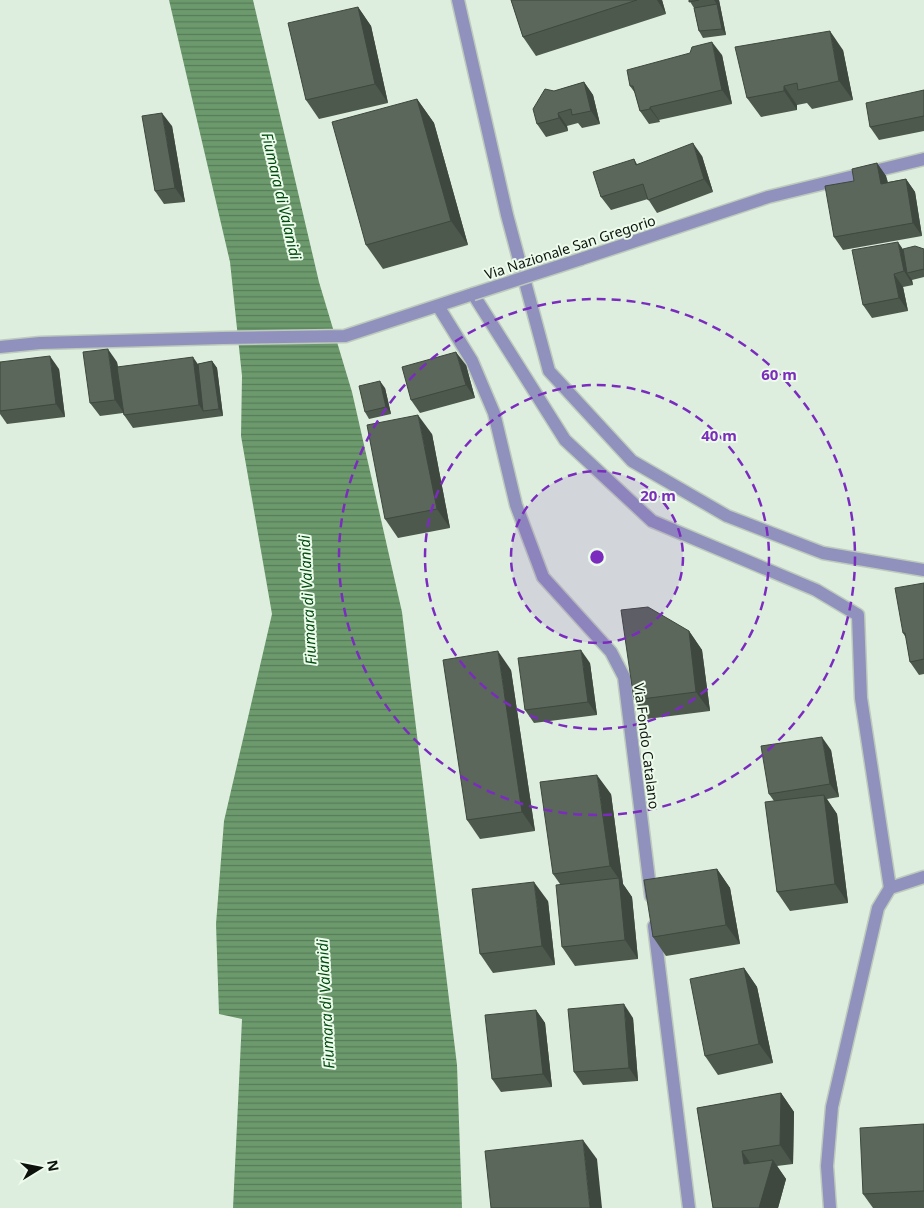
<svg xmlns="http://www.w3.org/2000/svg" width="924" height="1208" viewBox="0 0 924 1208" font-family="'Noto Sans',sans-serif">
  <defs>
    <pattern id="water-rules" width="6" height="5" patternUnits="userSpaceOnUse" patternTransform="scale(1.25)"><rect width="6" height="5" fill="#6c9a6d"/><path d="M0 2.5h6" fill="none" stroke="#577c58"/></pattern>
  </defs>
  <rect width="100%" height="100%" fill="#deeede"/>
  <polygon fill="url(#water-rules)" points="169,0 253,0 319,282 352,392 402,612 457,1065 462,1208 233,1208 242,1019 219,1014 216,924 224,821 272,614 241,436 242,376 230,262"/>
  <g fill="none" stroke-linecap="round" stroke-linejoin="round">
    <defs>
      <g id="minor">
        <polyline points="458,0 507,215 549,371 632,461 727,516 823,553 924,570"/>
        <polyline points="581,259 768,197 924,159"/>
        <polyline points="438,306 472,361 494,413 516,505 543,577 611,652 624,677 651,896"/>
        <polyline points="0,347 40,343 222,338 345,336 473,294 565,440 652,521 816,590 858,615 861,698 890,888"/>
        <polyline points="654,926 689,1208"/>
        <polyline points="830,1208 827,1166 832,1107 878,908 890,888 924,877"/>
      </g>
    </defs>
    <use href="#minor" stroke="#bdcbbd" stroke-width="15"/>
    <use href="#minor" stroke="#9191bd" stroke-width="12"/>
    <defs>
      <polyline id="minor-bridge" points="473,294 581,259"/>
    </defs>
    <use href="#minor-bridge" stroke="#bdcbbd" stroke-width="15" stroke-linecap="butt"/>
    <use href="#minor-bridge" stroke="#9191bd" stroke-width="12"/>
  </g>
  <g fill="#4d594d">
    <polygon points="511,0 662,0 666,14 536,56 523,37"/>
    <polygon points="689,0 719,0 726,35 703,38 699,31 694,8"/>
    <polygon points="358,7 371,26 388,103 319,119 306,100"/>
    <polygon points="843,50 853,100 812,109 807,103 797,105 797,110 761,117 747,98"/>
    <polygon points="722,55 732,104 659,120 660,122 649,124 640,111 635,93 630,86"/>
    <polygon points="584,82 593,95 600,124 582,128 578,123 567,126 568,131 546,137 537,124 554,91"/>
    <polygon points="924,90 924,131 879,140 870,127"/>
    <polygon points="417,99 434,123 468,245 383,269 366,245"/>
    <polygon points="172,126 185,202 164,204 155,191"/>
    <polygon points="702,156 713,192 657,213 648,199 611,210 601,197 634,159 637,164"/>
    <polygon points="877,163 886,176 888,182 906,179 915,192 922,236 843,250 834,237 854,181"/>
    <polygon points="903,249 924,249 924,277 912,280 913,285 903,287 908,311 872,318 863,305"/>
    <polygon points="212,361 217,368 223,416 133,428 124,415 123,413 100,416 90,403 117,362 118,367 198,364"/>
    <polygon points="0,362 59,369 65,417 7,424 0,414"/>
    <polygon points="466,365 475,398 420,413 411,400"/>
    <polygon points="385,388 391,414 369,419 365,412"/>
    <polygon points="432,434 450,528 398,538 385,519"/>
    <polygon points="924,583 924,674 919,675 910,662 906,638 903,633"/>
    <polygon points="689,631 702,650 710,711 647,719 634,700"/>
    <polygon points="590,663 597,715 534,723 525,710"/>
    <polygon points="511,670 535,831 480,839 467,820"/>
    <polygon points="831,750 839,797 827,799 837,814 848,903 790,911 777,892 774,801 769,794"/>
    <polygon points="611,794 623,884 632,897 638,959 575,966 562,947 560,884 553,874"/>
    <polygon points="717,869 730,888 740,944 666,956 653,937"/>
    <polygon points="548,901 555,965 493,973 480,954"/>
    <polygon points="744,968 757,987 773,1063 718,1075 705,1056"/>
    <polygon points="536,1010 545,1023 552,1087 501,1092 492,1079"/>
    <polygon points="633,1018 638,1081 583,1085 574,1072"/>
    <polygon points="781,1093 794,1112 793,1164 777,1166 786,1179 778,1208 713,1208 697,1108"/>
    <polygon points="924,1124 924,1208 873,1208 863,1194"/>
  </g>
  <g fill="#3f483f">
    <polygon points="657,0 662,0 666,14"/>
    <polygon points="714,0 719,0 726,35 722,29 717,4"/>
    <polygon points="358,7 371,26 388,103 375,84"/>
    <polygon points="830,31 843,50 853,100 839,81"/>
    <polygon points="712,42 722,55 732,104 722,90"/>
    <polygon points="584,82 593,95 600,124 591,111"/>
    <polygon points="784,86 797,105 797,110 784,91"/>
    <polygon points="417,99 434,123 468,245 451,221"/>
    <polygon points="650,107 659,120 660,122 650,109"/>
    <polygon points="162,113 172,126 185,202 175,188"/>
    <polygon points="558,113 567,126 568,131 559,118"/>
    <polygon points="693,143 702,156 713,192 704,179"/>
    <polygon points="877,163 886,176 890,197 881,184"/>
    <polygon points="906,179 915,192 922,236 913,223"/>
    <polygon points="898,242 907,255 907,273 912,280 913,285 904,271"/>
    <polygon points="894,274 903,287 908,311 899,298"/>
    <polygon points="108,349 117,362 124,413 115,400"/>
    <polygon points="456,352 466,365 475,398 466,385"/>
    <polygon points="50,356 59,369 65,417 56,404"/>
    <polygon points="193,357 202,370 203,411 199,405"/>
    <polygon points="212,361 217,368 223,416 219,409"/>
    <polygon points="380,381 385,388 391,414 386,407"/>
    <polygon points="418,415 432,434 450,528 437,509"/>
    <polygon points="689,631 702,650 710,711 696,692"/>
    <polygon points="581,650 590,663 597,715 588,702"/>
    <polygon points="498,651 511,670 535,831 522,812"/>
    <polygon points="822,737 831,750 839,797 830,784"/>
    <polygon points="597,775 611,794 623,884 632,897 638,959 625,940 619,879 610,866"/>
    <polygon points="824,795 837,814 848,903 835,884"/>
    <polygon points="717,869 730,888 740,944 726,925"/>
    <polygon points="534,882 548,901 555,965 542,946"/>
    <polygon points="744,968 757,987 773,1063 759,1044"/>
    <polygon points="624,1004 633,1018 638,1081 629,1068"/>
    <polygon points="536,1010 545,1023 552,1087 543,1074"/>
    <polygon points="781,1093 794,1112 793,1164 780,1145"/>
    <polygon points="583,1140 597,1159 602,1208 590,1208"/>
    <polygon points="742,1151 755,1170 744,1164"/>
    <polygon points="773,1160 786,1179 778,1208 759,1208"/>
  </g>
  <g fill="#5a675a" stroke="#3f483f">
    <polygon points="511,0 637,0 523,37"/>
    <polygon points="689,0 699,0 689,2"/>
    <polygon points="717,4 722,29 699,31 694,8"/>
    <polygon points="358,7 375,84 306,100 288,23"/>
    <polygon points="830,31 839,81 798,90 797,83 784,86 784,91 747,98 735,47"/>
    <polygon points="712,42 722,90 650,107 650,109 640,111 633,86 630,86 627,70 690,53 692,47"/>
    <polygon points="584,82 591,111 572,115 571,109 558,113 559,118 537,124 533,109 545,89 554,91"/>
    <polygon points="924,90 924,116 870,127 866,103"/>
    <polygon points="417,99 451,221 366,245 332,122"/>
    <polygon points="162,113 175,188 155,191 142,116"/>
    <polygon points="693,143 704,179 648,200 643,184 601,197 593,172 634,159 636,165"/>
    <polygon points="877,163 881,184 906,179 913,223 834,237 825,186 854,181 852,169"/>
    <polygon points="898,242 904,271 894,274 899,298 863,305 852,250"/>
    <polygon points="915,246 924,249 924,269 907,273 903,249"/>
    <polygon points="108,349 115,400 90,403 83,352"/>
    <polygon points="456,352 466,385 411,400 402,367"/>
    <polygon points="50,356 56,404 0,411 0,362"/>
    <polygon points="193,357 199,405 124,415 117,367"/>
    <polygon points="212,361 219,409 203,411 198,364"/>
    <polygon points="380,381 386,407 365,412 359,386"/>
    <polygon points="418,415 437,509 385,519 367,425"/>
    <polygon points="924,583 924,659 910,662 905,633 903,633 895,588"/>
    <polygon points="648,607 689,631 696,692 634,700 621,610"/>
    <polygon points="581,650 588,702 525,710 518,658"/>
    <polygon points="498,651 522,812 467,820 443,660"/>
    <polygon points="822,737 830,784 769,794 761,746"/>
    <polygon points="597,775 610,866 553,874 540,782"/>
    <polygon points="824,795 835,884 777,892 765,802"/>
    <polygon points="717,869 726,925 653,937 644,880"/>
    <polygon points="619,878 625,940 562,947 556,885"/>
    <polygon points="534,882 542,946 480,954 472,889"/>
    <polygon points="744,968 759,1044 705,1056 690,979"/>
    <polygon points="624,1004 629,1068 574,1072 568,1009"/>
    <polygon points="536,1010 543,1074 492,1079 485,1015"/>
    <polygon points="781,1093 780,1145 742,1151 744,1164 773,1160 759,1208 713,1208 697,1108"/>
    <polygon points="924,1124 924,1191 863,1194 860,1128"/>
    <polygon points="583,1140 590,1208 491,1208 485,1151"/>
  </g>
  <circle cx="597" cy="557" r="86" fill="#7b2cbf" fill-opacity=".12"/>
  <g fill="none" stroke="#7b2cbf" stroke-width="2.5" stroke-dasharray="9 6">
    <circle cx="597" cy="557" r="86"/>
    <circle cx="597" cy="557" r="172"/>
    <circle cx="597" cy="557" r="258"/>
  </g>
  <g text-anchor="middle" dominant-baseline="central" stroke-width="4" stroke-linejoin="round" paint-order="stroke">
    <g font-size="14" fill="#0d120d" stroke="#ecfbeb">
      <text transform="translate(570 247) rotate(-18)">Via Nazionale San Gregorio</text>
      <text transform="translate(647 746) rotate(83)">Via Fondo Catalano</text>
    </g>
    <g font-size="15" font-style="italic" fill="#004b0e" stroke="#ecfbeb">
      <text transform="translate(282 196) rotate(77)">Fiumara di Valanidi</text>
      <text transform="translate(307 600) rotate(-93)">Fiumara di Valanidi</text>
      <text transform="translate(325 1004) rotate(-93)">Fiumara di Valanidi</text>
    </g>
  </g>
  <circle cx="597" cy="557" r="8" fill="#7b2cbf" stroke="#ecfbeb" stroke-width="2.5"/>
  <g font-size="15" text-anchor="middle" font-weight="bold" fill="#7b2cbf" stroke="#ecfbeb" stroke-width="4" stroke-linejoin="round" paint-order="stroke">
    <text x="779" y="380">60 m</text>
    <text x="719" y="441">40 m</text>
    <text x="658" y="501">20 m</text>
  </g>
  <g transform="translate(40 1168) rotate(80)" stroke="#ecfbeb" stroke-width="4" paint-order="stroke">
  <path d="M0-4L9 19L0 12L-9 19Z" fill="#0d120d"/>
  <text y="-8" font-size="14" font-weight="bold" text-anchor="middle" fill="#0d120d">N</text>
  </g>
</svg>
